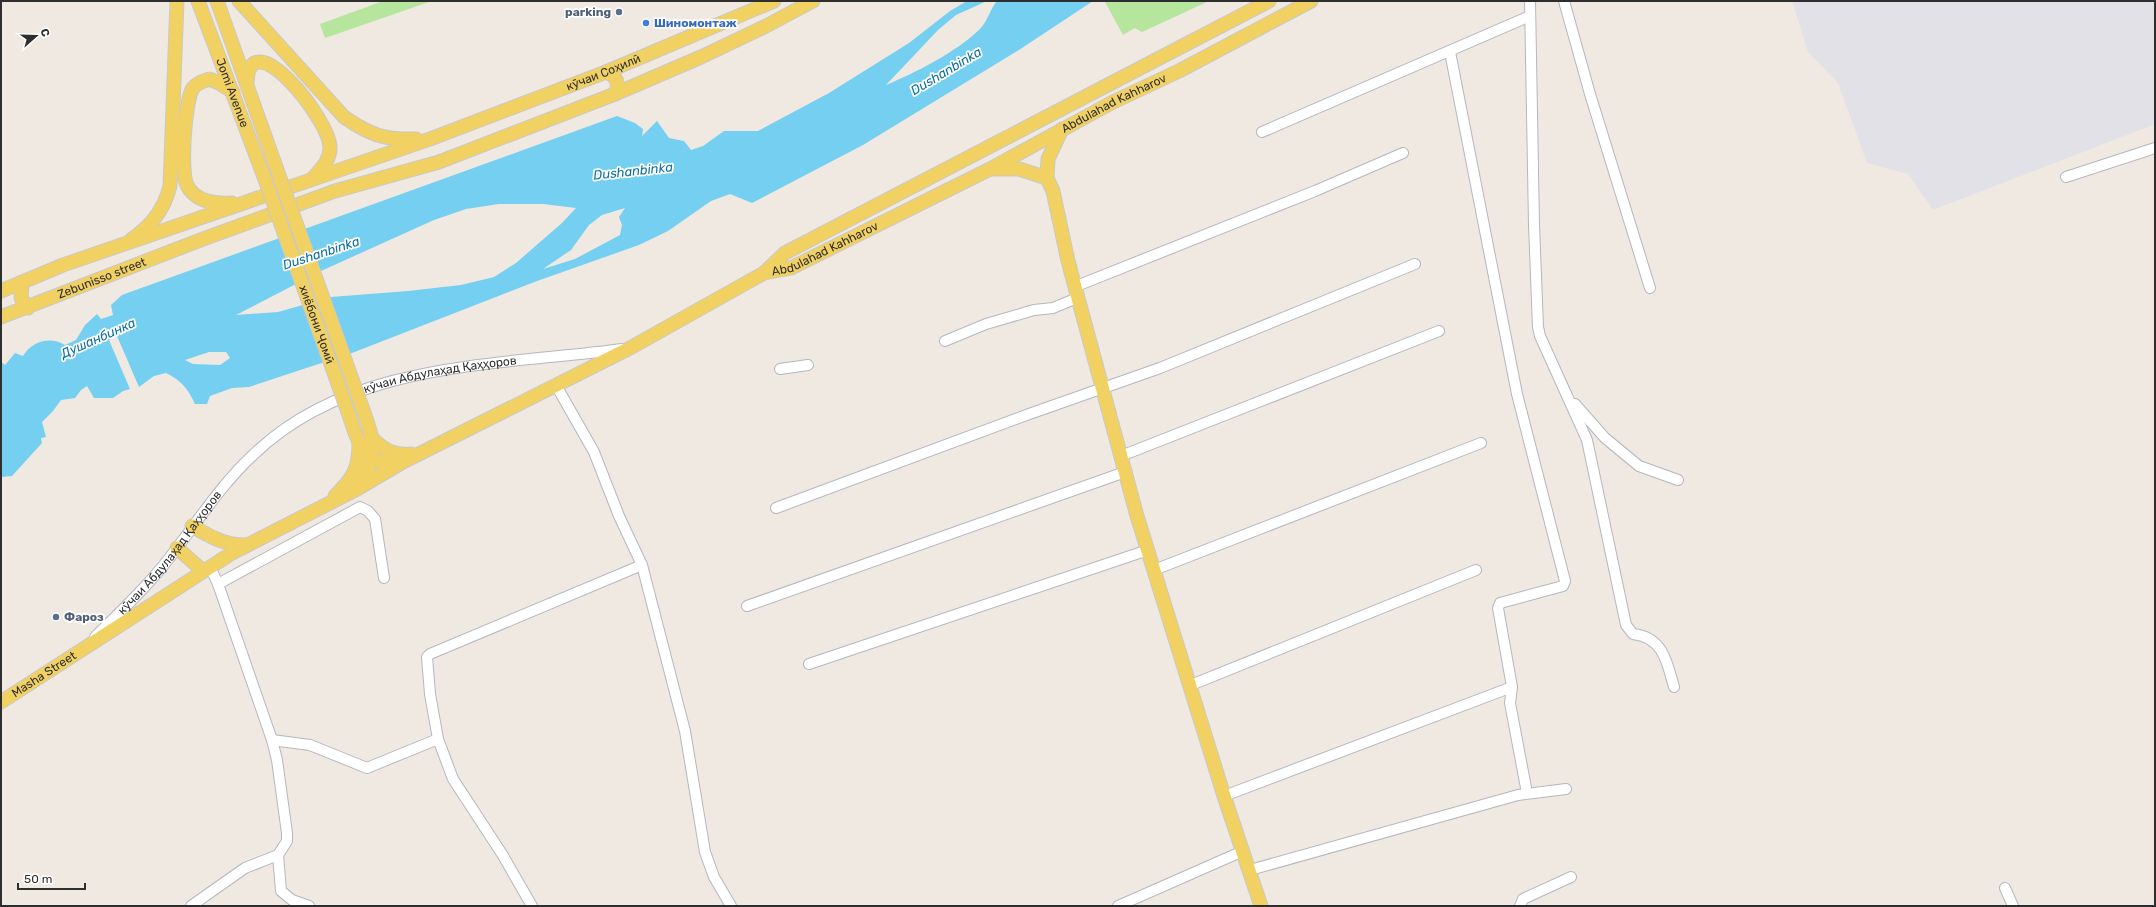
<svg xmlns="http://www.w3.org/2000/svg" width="2156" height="907" viewBox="0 0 2156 907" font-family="Rubik,sans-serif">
  <rect width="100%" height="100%" fill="#efe9e1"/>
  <polygon fill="#e3e1e8" points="1792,1 2155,1 2155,124 1933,210 1908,174 1867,163 1838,83 1808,52"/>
  <g fill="#b6e59e">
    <polygon points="383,1 432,1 325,38 320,24"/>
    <polygon points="1107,1 1209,1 1142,32 1135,28 1123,35 1105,2"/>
  </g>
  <path fill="#75cff0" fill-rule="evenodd" d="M967,1H987L956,15L938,30L886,85C915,73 956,52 979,30C987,23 990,9 997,1H1093L1022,48L863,145L752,203L730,194L711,201L668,231L639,245L537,281L352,353L249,387L232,388L210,396L207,404H195C188,389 181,380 166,373L154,376L139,387L117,336L109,340L130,389L123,391L113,398H94L87,386L81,390L75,398L61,400L53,411L42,422L46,437L41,438L42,443L12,476L1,477V362L5,365L15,353L23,356C32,341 50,336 65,345L76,340L85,325L97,314L101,319L113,315L111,305L122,295L617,116L635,123L643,129L642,136L657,121L669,138L684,141L691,150L703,146L724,131H758L829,93L909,43L950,11ZM499,204H543L576,208L562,223L516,263L494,277L461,285L408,291L331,297L278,312L236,315L321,271L434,220L466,209ZM625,208L619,217L622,225L620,235L575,259L543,269L571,250L589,225L602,215ZM209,352H226L230,358L220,365L193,364L185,360Z"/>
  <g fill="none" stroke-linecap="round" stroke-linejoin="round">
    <defs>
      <g id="minor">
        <path d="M1530,1L1534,225L1538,327L1540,336L1587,440L1626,625L1633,634C1663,637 1667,662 1674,687"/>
        <polyline points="1564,1 1590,94 1650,288"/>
        <polyline points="1450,52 1517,394 1565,581 1563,586 1500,603 1498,608 1512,687 1510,703 1527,793"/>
        <polyline points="1262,132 1530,16"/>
        <polyline points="2066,177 2155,148"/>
        <polyline points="1074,287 1315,191 1403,153"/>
        <polyline points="945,341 986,324 1034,310 1053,308 1077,298"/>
        <polyline points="780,369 808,365"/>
        <polyline points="557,387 594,452 619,516 642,565 685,731 705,852 714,877 731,906"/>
        <polyline points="1575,404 1605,438 1639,466 1678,480"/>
        <polyline points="1121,456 1439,331"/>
        <polyline points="776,508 1032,413 1160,368 1415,264"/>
        <polyline points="210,567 218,584 272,740 277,760 287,833 287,841 278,855 281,891 292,900 309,906"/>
        <polyline points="1154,570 1481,443"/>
        <polyline points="218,584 360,507 368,511 375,519 384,578"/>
        <polyline points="747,606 1125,472"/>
        <path id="s1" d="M95,637C123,609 153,581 177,548C201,516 224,482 253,455C350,361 497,366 622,349"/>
        <polyline points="809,664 1148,550"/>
        <polyline points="1191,685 1476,570"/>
        <polyline points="272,740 310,745 367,768 438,739"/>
        <polyline points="1224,796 1512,687"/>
        <polyline points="1250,870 1518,795 1566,789"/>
        <polyline points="2005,888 2013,906"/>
        <polyline points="191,906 245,868 278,855"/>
        <polyline points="532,906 502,854 453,779 438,739 430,694 427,657 430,654 642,565"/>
        <polyline points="1118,906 1243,851"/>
        <polyline points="1520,906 1523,899 1571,877"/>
      </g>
      <g id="major">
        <path id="s2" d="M198,1L267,185"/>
        <polyline points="217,1 281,181"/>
        <path d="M239,1L344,117C370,135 384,140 416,139"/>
        <path d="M606,72C617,77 620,82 615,94"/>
        <path d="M247,83C249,19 330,119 330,148C330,160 322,168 314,177"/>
        <polyline points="1062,129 1048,159 1047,178 1053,191 1068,261 1137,516 1224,796 1261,906"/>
        <polyline points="991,169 1019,169 1047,178"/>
        <path d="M232,203C215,204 195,202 187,185C180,172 185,99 193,88C197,83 203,81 209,79L219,83L233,92"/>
        <path d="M131,240C151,226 164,210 170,186L177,1"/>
        <path id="s3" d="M764,273L791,268L990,169L1113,102L1179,71L1311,1"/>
        <polyline points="22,284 21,298 28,308"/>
        <path id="s4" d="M1,291L63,265L430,139L606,72L774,1"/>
        <path id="s5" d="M1,317L203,239L335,191L439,162L615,94L701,57L766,26L813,1"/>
        <path d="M348,412C353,427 359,450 373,459C381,464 392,462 401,462"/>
        <path d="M373,439C384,450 395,456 411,454"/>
        <path d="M358,487C380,457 374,440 362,407"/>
        <path d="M335,496C354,477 359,469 359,442"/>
        <path d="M192,526C211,537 224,545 246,545"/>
        <polyline points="177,548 203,571"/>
        <path id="s6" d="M1,702L232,553L357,489L403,462L630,348L764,273L785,253L1269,1"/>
      </g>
    </defs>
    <use href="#minor" stroke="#b4b7c1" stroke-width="12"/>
    <use href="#major" stroke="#c9c9c9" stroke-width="15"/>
    <use href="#minor" stroke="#fff" stroke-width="10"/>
    <use href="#major" stroke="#f2d163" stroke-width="13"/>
    <defs>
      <g id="major-bridge">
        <polyline points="281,181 362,407"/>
        <path id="s7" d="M267,185L348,412"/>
      </g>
    </defs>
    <use href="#major-bridge" stroke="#c9c9c9" stroke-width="15" stroke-linecap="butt"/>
    <use href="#major-bridge" stroke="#f2d163" stroke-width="13"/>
  </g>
  <g fill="#5c6f8a" stroke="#fff" stroke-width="1.5">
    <circle cx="619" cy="12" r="4"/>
    <circle cx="56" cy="617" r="4"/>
  </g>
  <circle fill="#3f7fe0" stroke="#fff" stroke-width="1.5" cx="646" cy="23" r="4"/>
  <g text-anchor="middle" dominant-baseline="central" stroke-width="3.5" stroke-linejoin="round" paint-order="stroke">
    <g font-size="12" font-weight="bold" fill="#4e5e75" stroke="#fff" text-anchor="end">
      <text x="611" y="12">parking</text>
      <text x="64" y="617" text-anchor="start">Фароз</text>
    </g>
    <g font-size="12" font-weight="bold" fill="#366cbe" stroke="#fff" text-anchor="start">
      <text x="654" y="23">Шиномонтаж</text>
    </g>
    <g font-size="12" fill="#2e2e2e" stroke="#fff">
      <text stroke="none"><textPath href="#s4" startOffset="641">кӯчаи Соҳилӣ</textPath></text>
      <text stroke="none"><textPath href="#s2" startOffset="98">Jomi Avenue</textPath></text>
      <text stroke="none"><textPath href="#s3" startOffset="390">Abdulahad Kahharov</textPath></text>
      <text stroke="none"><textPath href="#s3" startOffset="66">Abdulahad Kahharov</textPath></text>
      <text stroke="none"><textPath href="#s5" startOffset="108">Zebunisso street</textPath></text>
      <text stroke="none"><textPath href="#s7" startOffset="148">хиёбони Ҷомӣ</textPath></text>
      <text stroke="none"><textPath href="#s1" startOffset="449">кӯчаи Абдулаҳад Қаҳҳоров</textPath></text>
      <text stroke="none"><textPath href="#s1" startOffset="113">кӯчаи Абдулаҳад Қаҳҳоров</textPath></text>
      <text stroke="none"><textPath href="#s6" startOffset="51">Masha Street</textPath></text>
    </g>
    <g font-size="13" font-style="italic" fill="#0d6fa3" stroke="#fff">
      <text transform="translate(946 71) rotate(-31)">Dushanbinka</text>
      <text transform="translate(633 171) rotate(-6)">Dushanbinka</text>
      <text transform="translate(321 253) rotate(-18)">Dushanbinka</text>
      <text transform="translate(98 338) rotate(-24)">Душанбинка</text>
    </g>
  </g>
  <rect width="2156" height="907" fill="none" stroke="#2e2e2e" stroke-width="4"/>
  <g transform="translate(36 36) rotate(70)" stroke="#ffffff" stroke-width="3" paint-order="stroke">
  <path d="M0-3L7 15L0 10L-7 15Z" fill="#2e2e2e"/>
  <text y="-6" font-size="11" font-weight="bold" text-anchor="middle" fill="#2e2e2e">С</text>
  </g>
  <path d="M18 883v6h67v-6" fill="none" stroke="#2e2e2e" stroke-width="2"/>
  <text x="24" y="883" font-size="12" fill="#2e2e2e" stroke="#ffffff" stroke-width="3" paint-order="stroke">50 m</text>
</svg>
